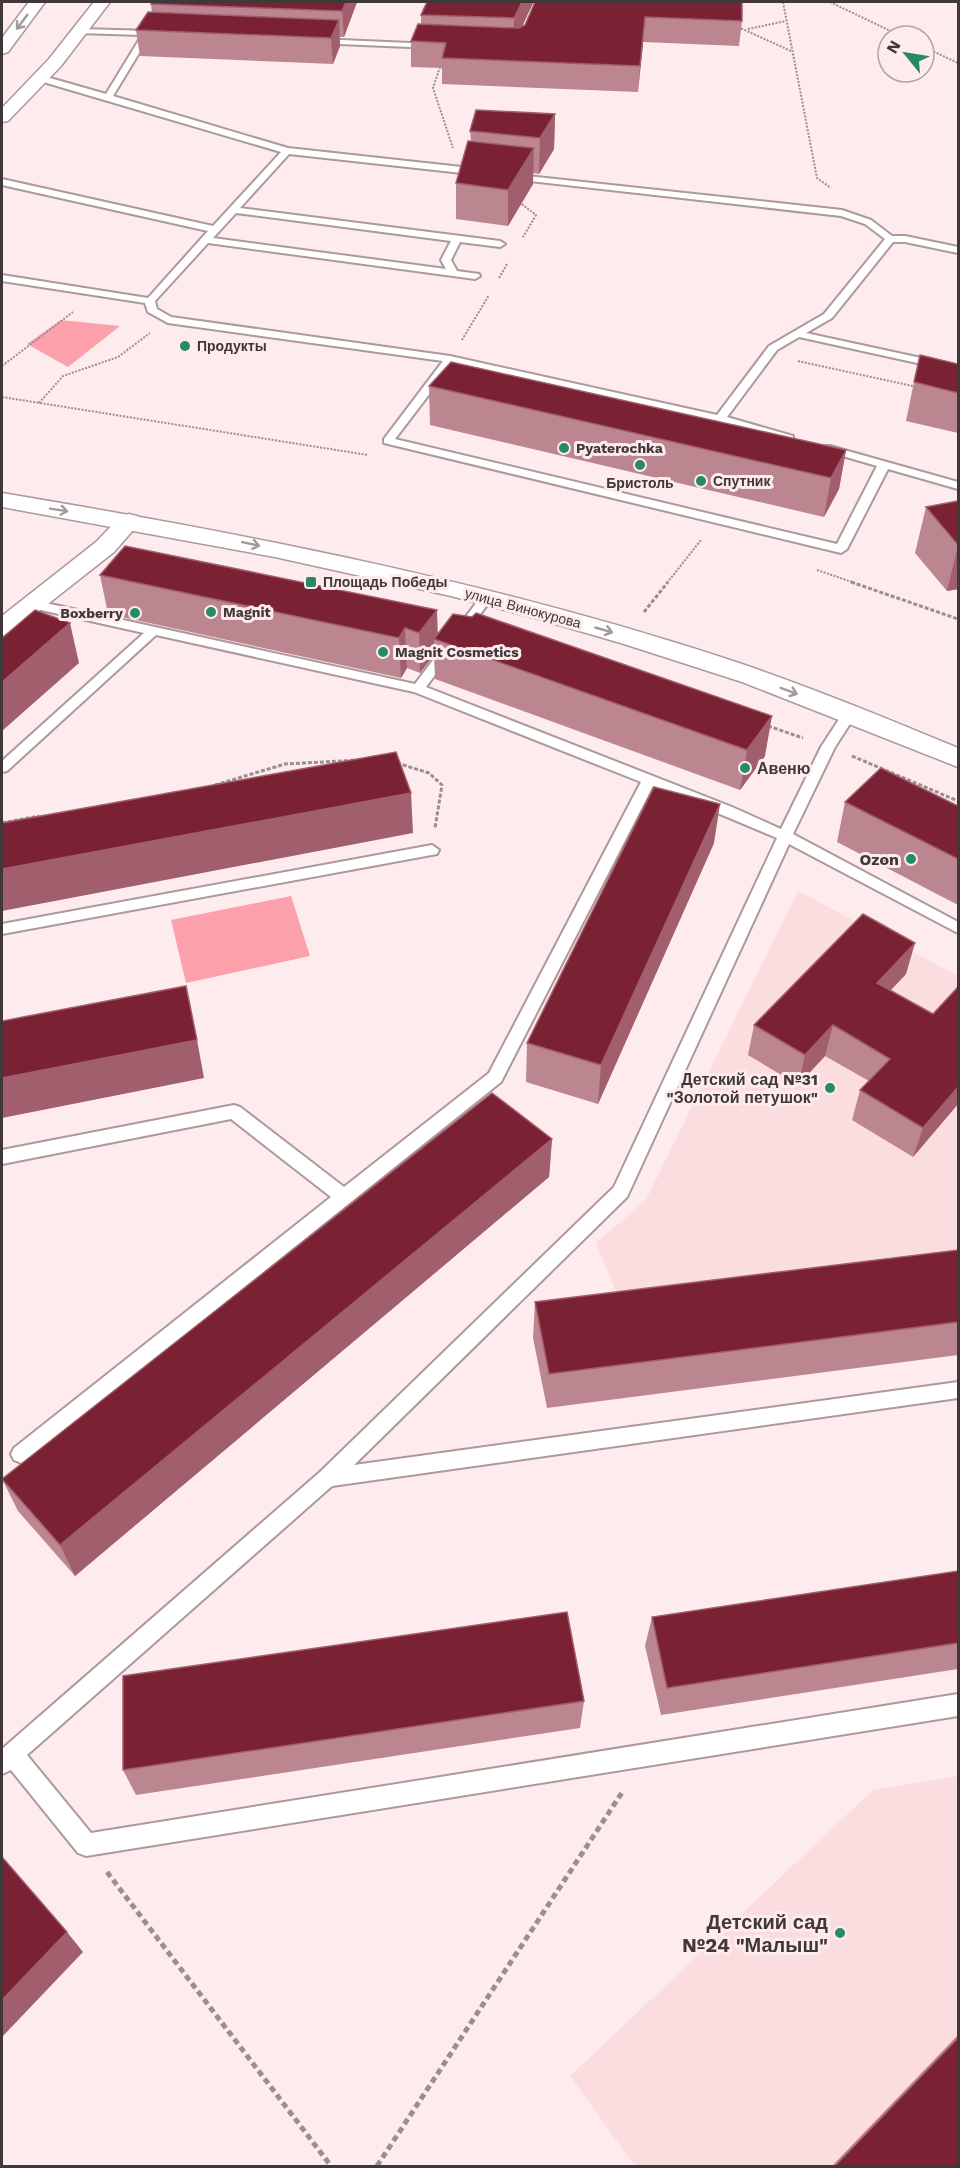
<svg xmlns="http://www.w3.org/2000/svg" width="960" height="2168" viewBox="0 0 960 2168" font-family="'Work Sans',sans-serif">
  <rect width="100%" height="100%" fill="#fdebed"/>
  <g fill="#fbdddf">
    <polygon points="798,891 958,976 958,1250 617,1294 596,1243 646,1200"/>
    <polygon points="958,1776 958,2166 635,2166 570,2076 873,1790"/>
  </g>
  <g fill="#fca1ab">
    <polygon points="61,320 120,326 68,367 27,344"/>
    <polygon points="291,896 310,956 186,983 171,920"/>
  </g>
  <g fill="none" stroke-linecap="round" stroke-linejoin="round">
    <defs>
      <g id="lane">
        <path d="M81,29L152,31L156,33L150,35L113,96L288,148L480,169L485,172L480,175L289,154L240,208L500,241L505,244L500,247L460,242L451,260L457,271L479,274L480,276L475,279L208,243L155,301L157,309L171,317L450,356L717,415L769,346L824,314L885,239L865,224L841,216L512,179L509,178V174L842,210L871,220L892,236H905L958,247V253L905,242H893L832,318L806,333L958,366V372L799,337L777,350L727,417L793,436V440L789,441L718,422L453,363L395,439L837,544L877,466L822,450V446H830L958,482V489L888,469L847,549L841,553L384,443V439L443,361L168,323L148,312L145,303L2,281V275L148,298L208,231L2,185V179L213,226L281,152L40,81V77L43,76L106,94L142,35L78,33L77,31ZM236,213L451,241L441,260L446,269L213,238Z"/>
        <polygon points="318,39 433,44 437,46 433,48 315,43 314,41"/>
        <polygon points="487,593 493,597 426,687 732,807 781,829 821,747 845,710 855,710 857,713 835,747 793,834 958,922 958,933 789,844 627,1197 354,1465 958,1382 958,1398 332,1486 27,1755 91,1833 958,1694 958,1716 86,1856 78,1853 11,1770 2,1774 2,1749 320,1472 614,1187 777,838 653,786 501,1082 28,1460 21,1463 14,1460 11,1454 14,1448 331,1197 231,1119 2,1164 2,1150 234,1105 240,1107 344,1187 489,1073 641,782 414,692 156,635 7,771 2,772 2,761 144,633 32,608 26,604 32,600 415,684 483,594"/>
        <polygon points="432,845 439,850 437,854 2,934 2,924"/>
      </g>
      <polygon id="street" points="129,514 137,516 141,521 114,552 11,633 2,636 2,616 96,542 121,516"/>
      <g id="secondary">
        <polygon points="29,2 45,2 8,52 2,54 2,38"/>
        <polygon points="94,2 110,2 61,66 8,121 2,122 2,108 49,59"/>
        <path d="M2,493C248,534 493,582 730,660C808,686 883,717 958,748V767L742,682L624,644L535,618L451,596L275,557L2,507Z"/>
      </g>
    </defs>
    <use href="#lane" stroke="#ad999b" stroke-width="4"/>
    <use href="#street" stroke="#ad999b" stroke-width="3"/>
    <use href="#secondary" stroke="#ad999b" stroke-width="3"/>
    <g stroke="#9c8e90" stroke-width="2" stroke-dasharray="2 1.5" stroke-linecap="butt">
      <polyline points="783,2 817,178 831,188"/>
      <polyline points="830,2 901,36"/>
      <polyline points="738,27 791,51"/>
      <polyline points="748,29 786,21"/>
      <polyline points="924,47 958,63"/>
      <polyline points="440,67 433,88 453,148"/>
      <polyline points="519,202 536,215 523,237"/>
      <polyline points="499,278 507,264"/>
      <polyline points="462,340 489,295"/>
      <polyline points="798,361 917,387"/>
      <polyline points="2,366 73,312"/>
      <polyline points="2,397 368,455"/>
      <polyline points="39,403 63,376 118,357 150,333"/>
      <polyline points="817,570 855,583"/>
      <polyline points="667,583 701,540"/>
    </g>
    <g stroke="#9c8e90" stroke-width="3" stroke-dasharray="4 2" stroke-linecap="butt">
      <polyline points="851,582 958,619"/>
      <polyline points="644,612 668,582"/>
      <polyline points="768,726 803,738"/>
      <polyline points="852,756 958,801"/>
      <polyline points="397,763 429,773 442,785 435,828"/>
      <polyline points="215,785 285,764 360,760"/>
      <polyline points="2,823 39,816"/>
    </g>
    <g stroke="#9c8e90" stroke-width="5" stroke-dasharray="6 4" stroke-linecap="butt">
      <polyline points="107,1872 331,2166"/>
      <polyline points="377,2166 623,1791"/>
    </g>
    <use href="#lane" fill="#fff" fill-rule="evenodd"/>
    <use href="#street" fill="#fff" fill-rule="evenodd"/>
    <use href="#secondary" fill="#fff" fill-rule="evenodd"/>
  </g>
  <g fill="#bc8690" fill-rule="evenodd">
    <polygon points="152,2 357,2 344,37 340,37 340,46 333,64 140,56 136,30 152,13 151,4"/>
    <path d="M427,2H742V21L739,46L643,42L638,92L442,84V68L411,67V41L421,24V15ZM535,2L525,25L522,26L533,3Z"/>
    <polygon points="555,114 554,149 539,174 533,173 533,184 508,226 456,219 456,183 471,141 470,131"/>
    <polygon points="958,364 958,433 906,421 914,382"/>
    <polygon points="429,386 846,450 839,489 824,517 430,425"/>
    <polygon points="958,501 958,589 947,591 915,553 926,507"/>
    <polygon points="100,575 437,610 437,634 765,756 740,790 435,679 434,655 420,673 407,668 401,678 108,614"/>
    <polygon points="845,802 958,806 958,905 837,842"/>
    <polygon points="714,843 598,1104 526,1082 527,1043"/>
    <polygon points="906,974 891,990 958,1104 913,1157 852,1120 860,1090 869,1081 825,1056 798,1085 748,1055 754,1025"/>
    <polygon points="552,1139 549,1177 75,1576 18,1511 2,1479"/>
    <polygon points="958,1250 958,1355 547,1408 533,1338 535,1302"/>
    <polygon points="958,1571 958,1669 661,1715 645,1646 652,1617"/>
    <polygon points="584,1701 580,1728 136,1795 123,1770"/>
    <polygon points="958,2035 958,2166 832,2166"/>
  </g>
  <g fill="#a15e6c">
    <polygon points="346,2 357,2 344,37 342,11"/>
    <polygon points="522,2 536,2 533,3 514,44 514,18"/>
    <polygon points="645,17 643,42 638,92 640,66"/>
    <polygon points="339,20 340,46 333,64 331,38"/>
    <polygon points="555,114 554,149 539,174 540,138"/>
    <polygon points="534,148 533,184 508,226 508,190"/>
    <polygon points="846,450 839,489 824,517 831,478"/>
    <polygon points="958,546 958,589 947,591"/>
    <polygon points="437,610 438,640 434,639 434,655 420,673 419,633"/>
    <polygon points="70,623 79,663 2,731 2,682"/>
    <polygon points="405,628 407,668 401,678 399,638"/>
    <polygon points="772,716 765,756 740,790 747,750"/>
    <polygon points="411,793 413,833 2,911 2,869"/>
    <polygon points="720,804 714,843 598,1104 601,1065"/>
    <polygon points="915,943 906,974 869,1013 877,983"/>
    <polygon points="833,1025 825,1056 798,1085 805,1055"/>
    <polygon points="197,1040 204,1078 2,1118 2,1078"/>
    <polygon points="958,1087 958,1104 913,1157 923,1128"/>
    <polygon points="552,1139 549,1177 75,1576 60,1545"/>
    <polygon points="67,1932 83,1952 2,2037 2,2000"/>
  </g>
  <g fill="#7a2234" stroke="#a15e6c" stroke-width="1.5">
    <polygon points="152,2 346,2 342,11 151,4"/>
    <polygon points="427,2 522,2 514,18 421,15"/>
    <polygon points="535,2 742,2 742,21 645,17 640,66 442,58 446,43 411,41 418,24 519,28 525,25"/>
    <polygon points="148,12 339,20 331,38 136,30"/>
    <polygon points="476,110 555,114 540,138 470,131"/>
    <polygon points="468,141 534,148 508,190 456,183"/>
    <polygon points="920,355 958,364 958,393 914,382"/>
    <polygon points="451,362 846,450 831,478 429,386"/>
    <polygon points="958,501 958,545 926,507"/>
    <polygon points="125,546 437,610 419,633 405,628 399,638 100,575"/>
    <polygon points="35,610 70,623 2,682 2,638"/>
    <polygon points="476,613 772,716 747,750 434,639 453,614 472,617"/>
    <polygon points="396,752 411,793 2,869 2,823"/>
    <polygon points="881,768 958,806 958,859 845,802"/>
    <polygon points="654,787 720,804 601,1065 527,1043"/>
    <polygon points="863,914 915,943 877,983 933,1014 958,987 958,1087 923,1128 860,1090 890,1059 833,1025 805,1055 754,1025"/>
    <polygon points="186,986 197,1040 2,1078 2,1021"/>
    <polygon points="492,1093 552,1139 60,1545 2,1479"/>
    <polygon points="958,1250 958,1322 549,1374 535,1302"/>
    <polygon points="958,1571 958,1643 667,1688 652,1617"/>
    <polygon points="567,1612 584,1701 123,1770 123,1676"/>
    <polygon points="2,1857 67,1932 2,2000"/>
    <polygon points="958,2038 958,2166 835,2166"/>
  </g>
  <defs><path id="oneway-shaft" d="M-6 0H5M1.5-3L5.5 0L1.5 3" fill="none" stroke-width="1.6" stroke-linecap="round" stroke-linejoin="round" transform="scale(1.5)"/></defs>
  <g stroke="#a09b9c">
    <use href="#oneway-shaft" transform="translate(22 22) rotate(127)"/>
    <use href="#oneway-shaft" transform="translate(59 510) rotate(9)"/>
    <use href="#oneway-shaft" transform="translate(251 544) rotate(12)"/>
    <use href="#oneway-shaft" transform="translate(604 630) rotate(16)"/>
    <use href="#oneway-shaft" transform="translate(789 691) rotate(20)"/>
  </g>
  <g fill="#288a63" stroke="#fdebed" stroke-width="2">
    <circle cx="185" cy="346" r="6"/>
    <circle cx="564" cy="448" r="6"/>
    <circle cx="640" cy="465" r="6"/>
    <circle cx="701" cy="481" r="6"/>
    <rect x="305" y="576" width="12" height="12" rx="3"/>
    <circle cx="211" cy="612" r="6"/>
    <circle cx="135" cy="613" r="6"/>
    <circle cx="383" cy="652" r="6"/>
    <circle cx="745" cy="768" r="6"/>
    <circle cx="911" cy="859" r="6"/>
    <circle cx="830" cy="1088" r="6"/>
    <circle cx="840" cy="1933" r="6"/>
  </g>
  <g text-anchor="middle" dominant-baseline="central" stroke-width="6" stroke-linejoin="round" paint-order="stroke">
    <g font-size="14" font-weight="bold" fill="#403738" stroke="#fdebed" text-anchor="start">
      <text x="197" y="346">Продукты</text>
      <text x="576" y="448">Pyaterochka</text>
      <text x="713" y="481">Спутник</text>
      <text x="640" y="483" text-anchor="middle">Бристоль</text>
      <text x="323" y="582">Площадь Победы</text>
      <text x="223" y="612">Magnit</text>
      <text x="123" y="613" text-anchor="end">Boxberry</text>
      <text x="395" y="652">Magnit Cosmetics</text>
    </g>
    <g font-size="14" fill="#403738" stroke="#fdebed">
      <text transform="translate(523 608) rotate(15)">улица Винокурова</text>
    </g>
    <g font-size="16" font-weight="bold" fill="#403738" stroke="#fdebed" text-anchor="end">
      <text x="757" y="768" text-anchor="start">Авеню</text>
      <text x="899" y="859">Ozon</text>
      <text x="818" y="1079">Детский сад №31<tspan x="818" dy="18">"Золотой петушок"</tspan></text>
    </g>
    <g font-size="20" font-weight="bold" fill="#403738" stroke="#fdebed" text-anchor="end">
      <text x="828" y="1922">Детский сад<tspan x="828" dy="23">№24 "Малыш"</tspan></text>
    </g>
  </g>
  <rect width="960" height="2168" fill="none" stroke="#403738" stroke-width="6"/>
  <g transform="translate(906 54) rotate(300)"><circle r="28" fill="#fdebed" stroke="#b1a3a5" stroke-width="1.5"/>
  <path d="M0-4.5L10 22L0 15L-10 22Z" fill="#288a63"/>
  <text y="-9" font-size="16" font-weight="bold" text-anchor="middle" fill="#403738">N</text>
  </g>
</svg>
